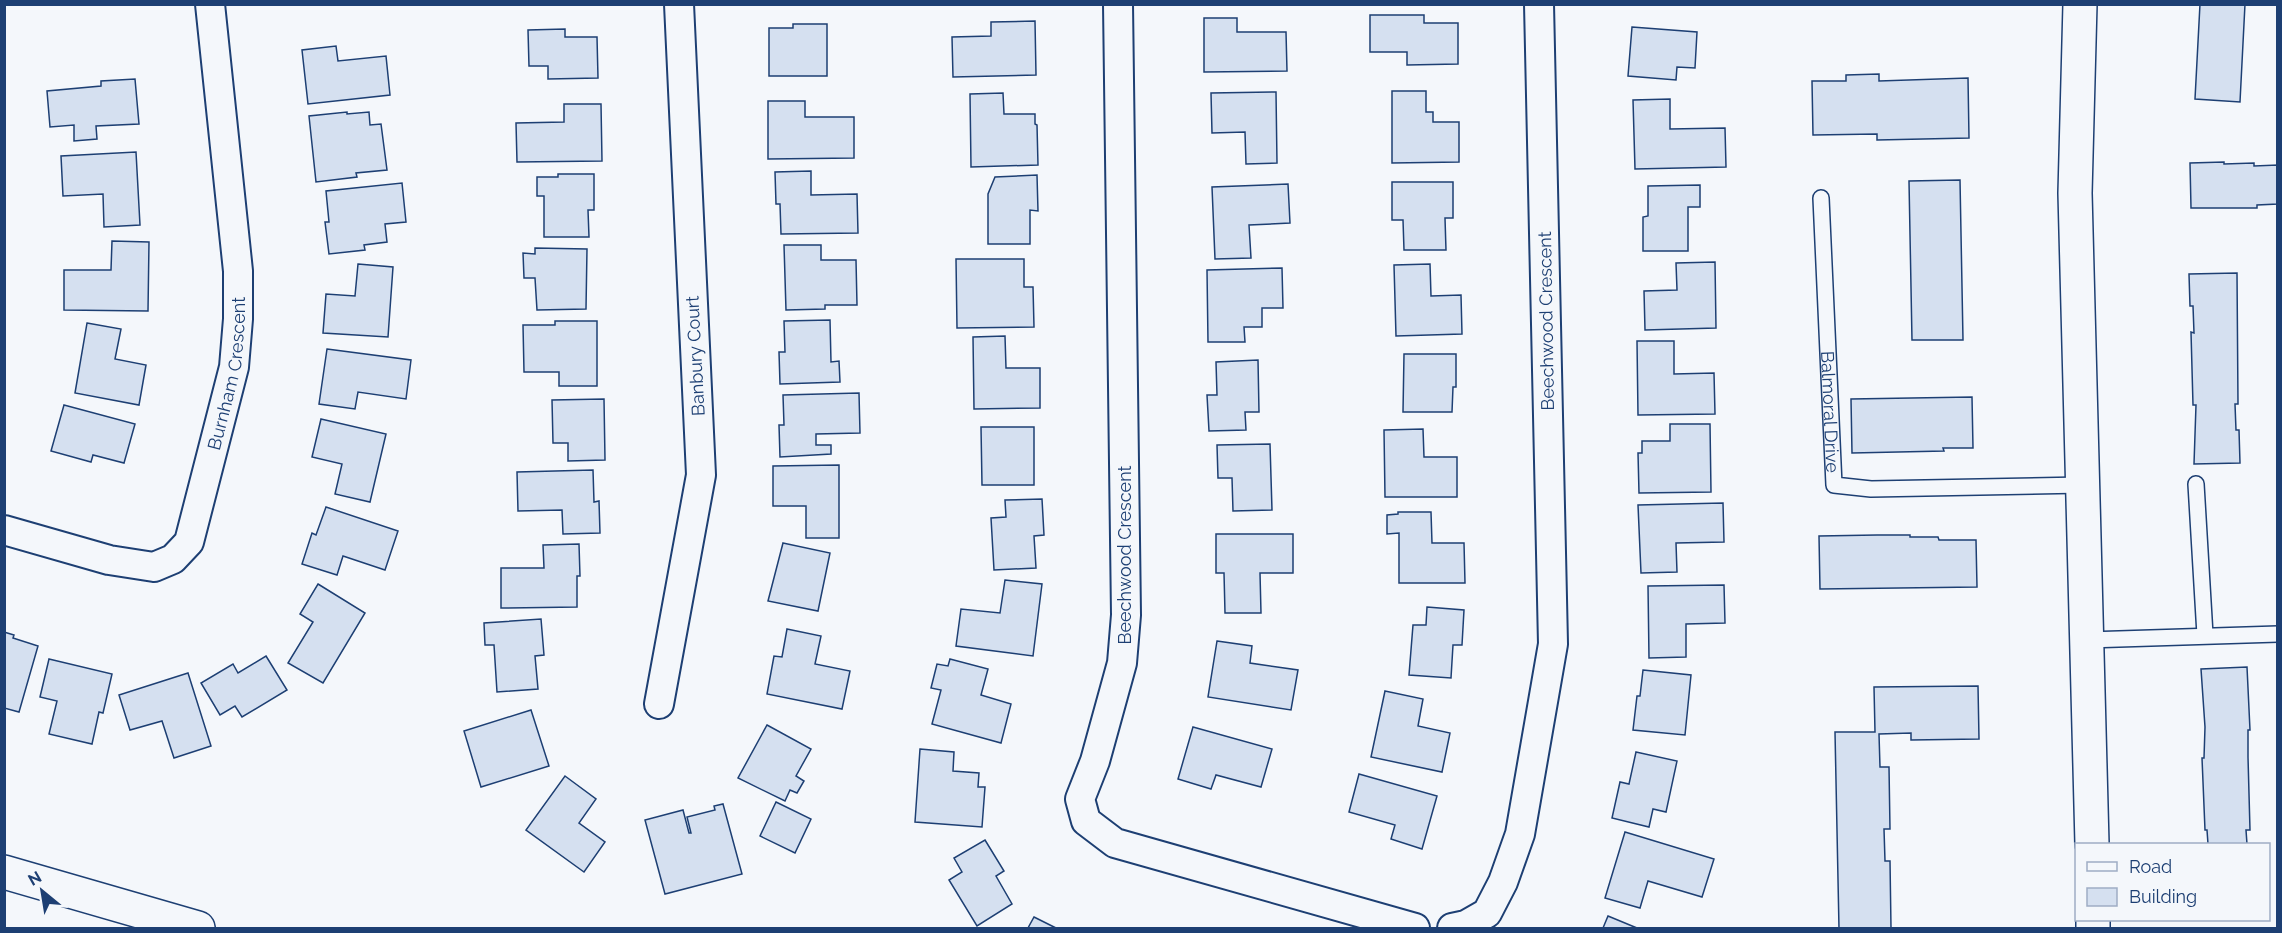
<svg xmlns="http://www.w3.org/2000/svg" width="2282" height="933" viewBox="0 0 2282 933" font-family="Raleway,sans-serif">
  <rect width="100%" height="100%" fill="#f4f7fb"/>
  <g fill="#d5e0f0" stroke="#1d3f73" stroke-width="1.5">
    <polygon points="2200,4 2245,4 2240,102 2195,99"/>
    <polygon points="1370,15 1424,15 1424,23 1458,23 1458,64 1407,65 1407,52 1370,52"/>
    <polygon points="1204,18 1237,18 1237,32 1286,32 1287,71 1204,72"/>
    <polygon points="1035,21 1036,75 953,77 952,37 991,36 991,22"/>
    <polygon points="793,24 827,24 827,76 769,76 769,28 793,28"/>
    <polygon points="1632,27 1697,32 1695,68 1677,67 1676,80 1628,76"/>
    <polygon points="565,29 565,37 597,37 598,78 548,79 548,66 529,66 528,30"/>
    <polygon points="336,46 338,61 386,56 390,95 308,104 302,50"/>
    <polygon points="1879,74 1879,81 1968,78 1969,138 1877,140 1877,134 1813,135 1812,81 1846,81 1846,75"/>
    <polygon points="135,79 139,124 96,126 97,139 74,141 74,125 50,127 47,91 101,86 101,81"/>
    <polygon points="1392,91 1426,91 1426,112 1433,112 1433,122 1459,122 1459,162 1392,163"/>
    <polygon points="1276,92 1277,163 1246,164 1245,132 1212,133 1211,93"/>
    <polygon points="1003,93 1004,114 1035,114 1035,124 1037,125 1038,165 971,167 970,94"/>
    <polygon points="1670,99 1670,129 1725,128 1726,167 1635,169 1633,100"/>
    <polygon points="768,101 805,101 805,117 854,117 854,158 768,159"/>
    <polygon points="564,104 601,104 602,161 517,162 516,123 564,122"/>
    <polygon points="347,112 347,114 369,112 370,125 381,124 387,170 356,173 357,177 316,182 309,116"/>
    <polygon points="136,152 140,225 104,227 103,194 63,196 61,156"/>
    <polygon points="2224,162 2224,164 2254,163 2254,166 2278,165 2278,204 2257,205 2257,208 2191,208 2190,163"/>
    <polygon points="811,171 811,195 857,194 858,233 781,234 780,204 776,204 775,172"/>
    <polygon points="558,174 594,174 594,210 588,210 589,237 544,237 544,196 537,196 537,177 558,177"/>
    <polygon points="1037,175 1038,211 1030,210 1030,244 988,244 988,194 995,177"/>
    <polygon points="1960,180 1963,340 1912,340 1909,181"/>
    <polygon points="1392,182 1453,182 1453,218 1445,218 1446,250 1404,250 1403,220 1392,220"/>
    <polygon points="402,183 406,222 385,224 387,242 364,245 365,250 329,254 325,222 329,222 326,191"/>
    <polygon points="1288,184 1290,223 1249,225 1251,258 1215,259 1212,187"/>
    <polygon points="1700,185 1700,207 1688,207 1688,251 1643,251 1643,217 1648,216 1648,186"/>
    <polygon points="112,241 149,242 148,311 64,310 64,270 111,270"/>
    <polygon points="784,245 821,245 821,260 856,260 857,305 825,305 825,309 786,310"/>
    <polygon points="535,248 587,249 586,309 537,310 535,278 524,278 523,253 535,254"/>
    <polygon points="956,259 1024,259 1024,287 1033,287 1034,327 957,328"/>
    <polygon points="1715,262 1716,328 1645,330 1644,291 1677,290 1676,263"/>
    <polygon points="358,264 393,267 388,337 323,333 326,294 355,296"/>
    <polygon points="1430,264 1431,296 1461,295 1462,334 1396,336 1394,265"/>
    <polygon points="1282,268 1283,308 1262,308 1262,327 1244,327 1245,342 1208,342 1207,270"/>
    <polygon points="2237,273 2238,404 2235,404 2236,430 2239,430 2240,463 2194,464 2196,405 2193,405 2191,332 2194,333 2193,306 2190,306 2189,274"/>
    <polygon points="830,320 831,362 839,361 840,382 780,384 779,352 785,352 784,321"/>
    <polygon points="555,321 597,321 597,386 559,386 559,372 524,372 523,325 555,325"/>
    <polygon points="87,323 121,329 115,359 146,365 139,405 75,393"/>
    <polygon points="1005,336 1006,368 1040,368 1040,408 974,409 973,337"/>
    <polygon points="1637,341 1674,341 1674,374 1714,373 1715,414 1638,415"/>
    <polygon points="327,349 411,360 406,399 358,392 355,409 319,404"/>
    <polygon points="1404,354 1456,354 1456,387 1453,387 1452,412 1403,412"/>
    <polygon points="1258,360 1259,412 1245,412 1246,430 1209,431 1207,395 1217,395 1216,362"/>
    <polygon points="859,393 860,433 816,434 816,445 831,445 831,454 780,457 779,425 784,425 783,395"/>
    <polygon points="1972,397 1973,448 1943,448 1944,451 1852,453 1851,399"/>
    <polygon points="604,399 605,460 568,461 568,443 553,443 552,400"/>
    <polygon points="64,405 135,424 124,463 93,455 91,462 51,451"/>
    <polygon points="321,419 386,434 370,502 335,494 342,464 312,457"/>
    <polygon points="1670,424 1710,424 1711,492 1639,493 1638,453 1642,453 1642,441 1670,441"/>
    <polygon points="981,427 1034,427 1034,485 982,485"/>
    <polygon points="1423,429 1424,457 1457,457 1457,497 1385,497 1384,430"/>
    <polygon points="1270,444 1272,510 1233,511 1232,478 1218,478 1217,445"/>
    <polygon points="839,465 839,538 806,538 806,506 773,506 773,466"/>
    <polygon points="593,470 594,502 599,501 600,533 563,534 562,510 518,511 517,472"/>
    <polygon points="1042,499 1044,535 1034,536 1036,568 994,570 991,518 1006,517 1005,500"/>
    <polygon points="1723,503 1724,542 1676,543 1677,572 1641,573 1638,505"/>
    <polygon points="326,507 398,531 385,570 343,556 337,575 302,564 312,533 316,535"/>
    <polygon points="1398,512 1431,512 1432,543 1464,543 1465,583 1399,583 1399,533 1387,534 1387,515 1398,514"/>
    <polygon points="1216,534 1293,534 1293,573 1260,573 1261,613 1225,613 1224,573 1216,573"/>
    <polygon points="1877,535 1910,535 1910,537 1938,537 1939,540 1976,540 1977,587 1820,589 1819,536"/>
    <polygon points="783,543 830,553 818,611 768,601"/>
    <polygon points="579,544 580,576 577,576 577,607 501,608 501,568 544,568 543,545"/>
    <polygon points="1005,580 1042,584 1033,656 956,646 961,609 1000,613"/>
    <polygon points="318,584 365,613 323,683 288,663 313,622 300,614"/>
    <polygon points="1724,585 1725,623 1686,624 1686,657 1649,658 1648,586"/>
    <polygon points="1427,607 1464,610 1462,645 1453,645 1451,678 1409,675 1413,625 1426,625"/>
    <polygon points="541,619 544,655 535,656 538,689 497,692 494,645 485,645 484,623"/>
    <polygon points="787,629 821,636 815,664 850,671 842,709 767,694 774,656 782,657"/>
    <polygon points="4,632 14,635 13,638 38,646 19,712 4,708"/>
    <polygon points="1217,641 1252,646 1250,663 1298,670 1291,710 1208,697"/>
    <polygon points="266,656 287,690 242,717 235,706 220,715 201,683 233,664 238,673"/>
    <polygon points="49,659 112,674 103,713 99,712 92,744 49,734 57,701 40,697"/>
    <polygon points="950,659 988,669 981,695 1011,704 1001,743 932,724 941,690 931,688 937,664 948,666"/>
    <polygon points="2247,667 2250,730 2248,730 2248,757 2250,830 2246,830 2247,844 2208,844 2207,830 2205,830 2202,758 2204,758 2205,727 2201,669"/>
    <polygon points="1643,670 1691,675 1685,735 1633,730 1637,696 1640,696"/>
    <polygon points="188,673 211,746 174,758 162,721 130,730 119,695"/>
    <polygon points="1978,686 1979,739 1911,740 1911,733 1879,734 1880,767 1889,767 1890,829 1884,829 1885,861 1890,861 1891,928 1839,928 1835,732 1875,732 1874,687"/>
    <polygon points="1385,691 1423,699 1418,726 1450,733 1442,772 1371,757"/>
    <polygon points="531,710 549,766 481,787 464,731"/>
    <polygon points="767,725 811,749 796,776 804,781 797,793 790,790 785,801 738,778"/>
    <polygon points="1193,727 1272,749 1261,787 1216,775 1211,789 1178,779"/>
    <polygon points="920,749 954,752 953,771 979,773 978,787 985,787 982,827 915,822"/>
    <polygon points="1636,752 1677,761 1666,812 1653,809 1649,827 1612,818 1620,782 1629,784"/>
    <polygon points="1359,774 1437,796 1422,849 1391,839 1395,825 1349,812"/>
    <polygon points="565,776 596,799 579,823 605,842 584,872 526,830"/>
    <polygon points="776,802 811,819 795,853 760,836"/>
    <polygon points="723,804 742,874 665,894 645,820 683,810 689,833 691,833 687,817 715,810 714,806"/>
    <polygon points="1625,832 1714,859 1702,897 1648,881 1640,908 1605,898"/>
    <polygon points="985,840 1004,871 996,876 1012,904 977,926 949,880 962,872 954,858"/>
    <polygon points="1608,916 1637,928 1603,928"/>
    <polygon points="1034,917 1056,928 1028,928"/>
  </g>
  <g fill="none" stroke-linecap="round" stroke-linejoin="round">
    <defs>
      <g id="lane">
        <path id="s1" d="M1821,198L1834,485L1871,489L2083,485"/>
        <polyline points="2196,484 2205,635"/>
        <polyline points="2087,640 2278,634"/>
      </g>
      <g id="street">
        <polyline points="1118,4 1126,615 1122,663 1095,761 1080,799 1086,821 1115,843 1415,928"/>
        <path id="s2" d="M4,530L109,560L154,567L173,559L189,542L234,367L238,319V271L210,4"/>
        <polyline points="659,704 701,475 679,4"/>
        <polyline points="1452,928 1466,925 1487,913 1503,882 1520,834 1553,644 1539,4"/>
      </g>
      <g id="secondary">
        <polyline points="2080,4 2075,193 2092,844"/>
        <polyline points="4,872 198,928"/>
        <polyline points="2093,920 2093,928"/>
      </g>
    </defs>
    <use href="#lane" stroke="#1d3f73" stroke-width="18"/>
    <use href="#street" stroke="#1d3f73" stroke-width="32"/>
    <use href="#secondary" stroke="#1d3f73" stroke-width="36"/>
    <use href="#lane" stroke="#f4f7fb" stroke-width="15"/>
    <use href="#street" stroke="#f4f7fb" stroke-width="28"/>
    <use href="#secondary" stroke="#f4f7fb" stroke-width="33"/>
  </g>
  <g text-anchor="middle" dominant-baseline="central" stroke-width="4.5" stroke-linejoin="round" paint-order="stroke">
    <g font-size="18" fill="#1d3f73" stroke="#f4f7fb">
      <text transform="translate(1546 321) rotate(-91)">Beechwood Crescent</text>
      <text transform="translate(695 356) rotate(-93)">Banbury Court</text>
      <text stroke="none"><textPath href="#s2" startOffset="372">Burnham Crescent</textPath></text>
      <text stroke="none"><textPath href="#s1" startOffset="214">Balmoral Drive</textPath></text>
      <text transform="translate(1124 555) rotate(-90)">Beechwood Crescent</text>
    </g>
  </g>
  <rect width="2282" height="933" fill="none" stroke="#1d3f73" stroke-width="12"/>
  <rect x="2075" y="843" width="195" height="78" fill="#f4f7fb" stroke="#9eadc5" stroke-width="1.5"/>
  <rect x="2087" y="862" width="30" height="9" fill="#f4f7fb" stroke="#9eadc5" stroke-width="1.5"/>
  <text x="2129" y="873" font-size="18" fill="#1d3f73">Road</text>
  <rect x="2087" y="888" width="30" height="18" fill="#d5e0f0" stroke="#9eadc5" stroke-width="1.5"/>
  <text x="2129" y="903" font-size="18" fill="#1d3f73">Building</text>
  <g transform="translate(42 891) rotate(330)" stroke="#f4f7fb" stroke-width="4.5" paint-order="stroke">
  <path d="M0-4.5L10 22L0 15L-10 22Z" fill="#1d3f73"/>
  <text y="-9" font-size="16" font-weight="bold" text-anchor="middle" fill="#1d3f73">N</text>
  </g>
</svg>
